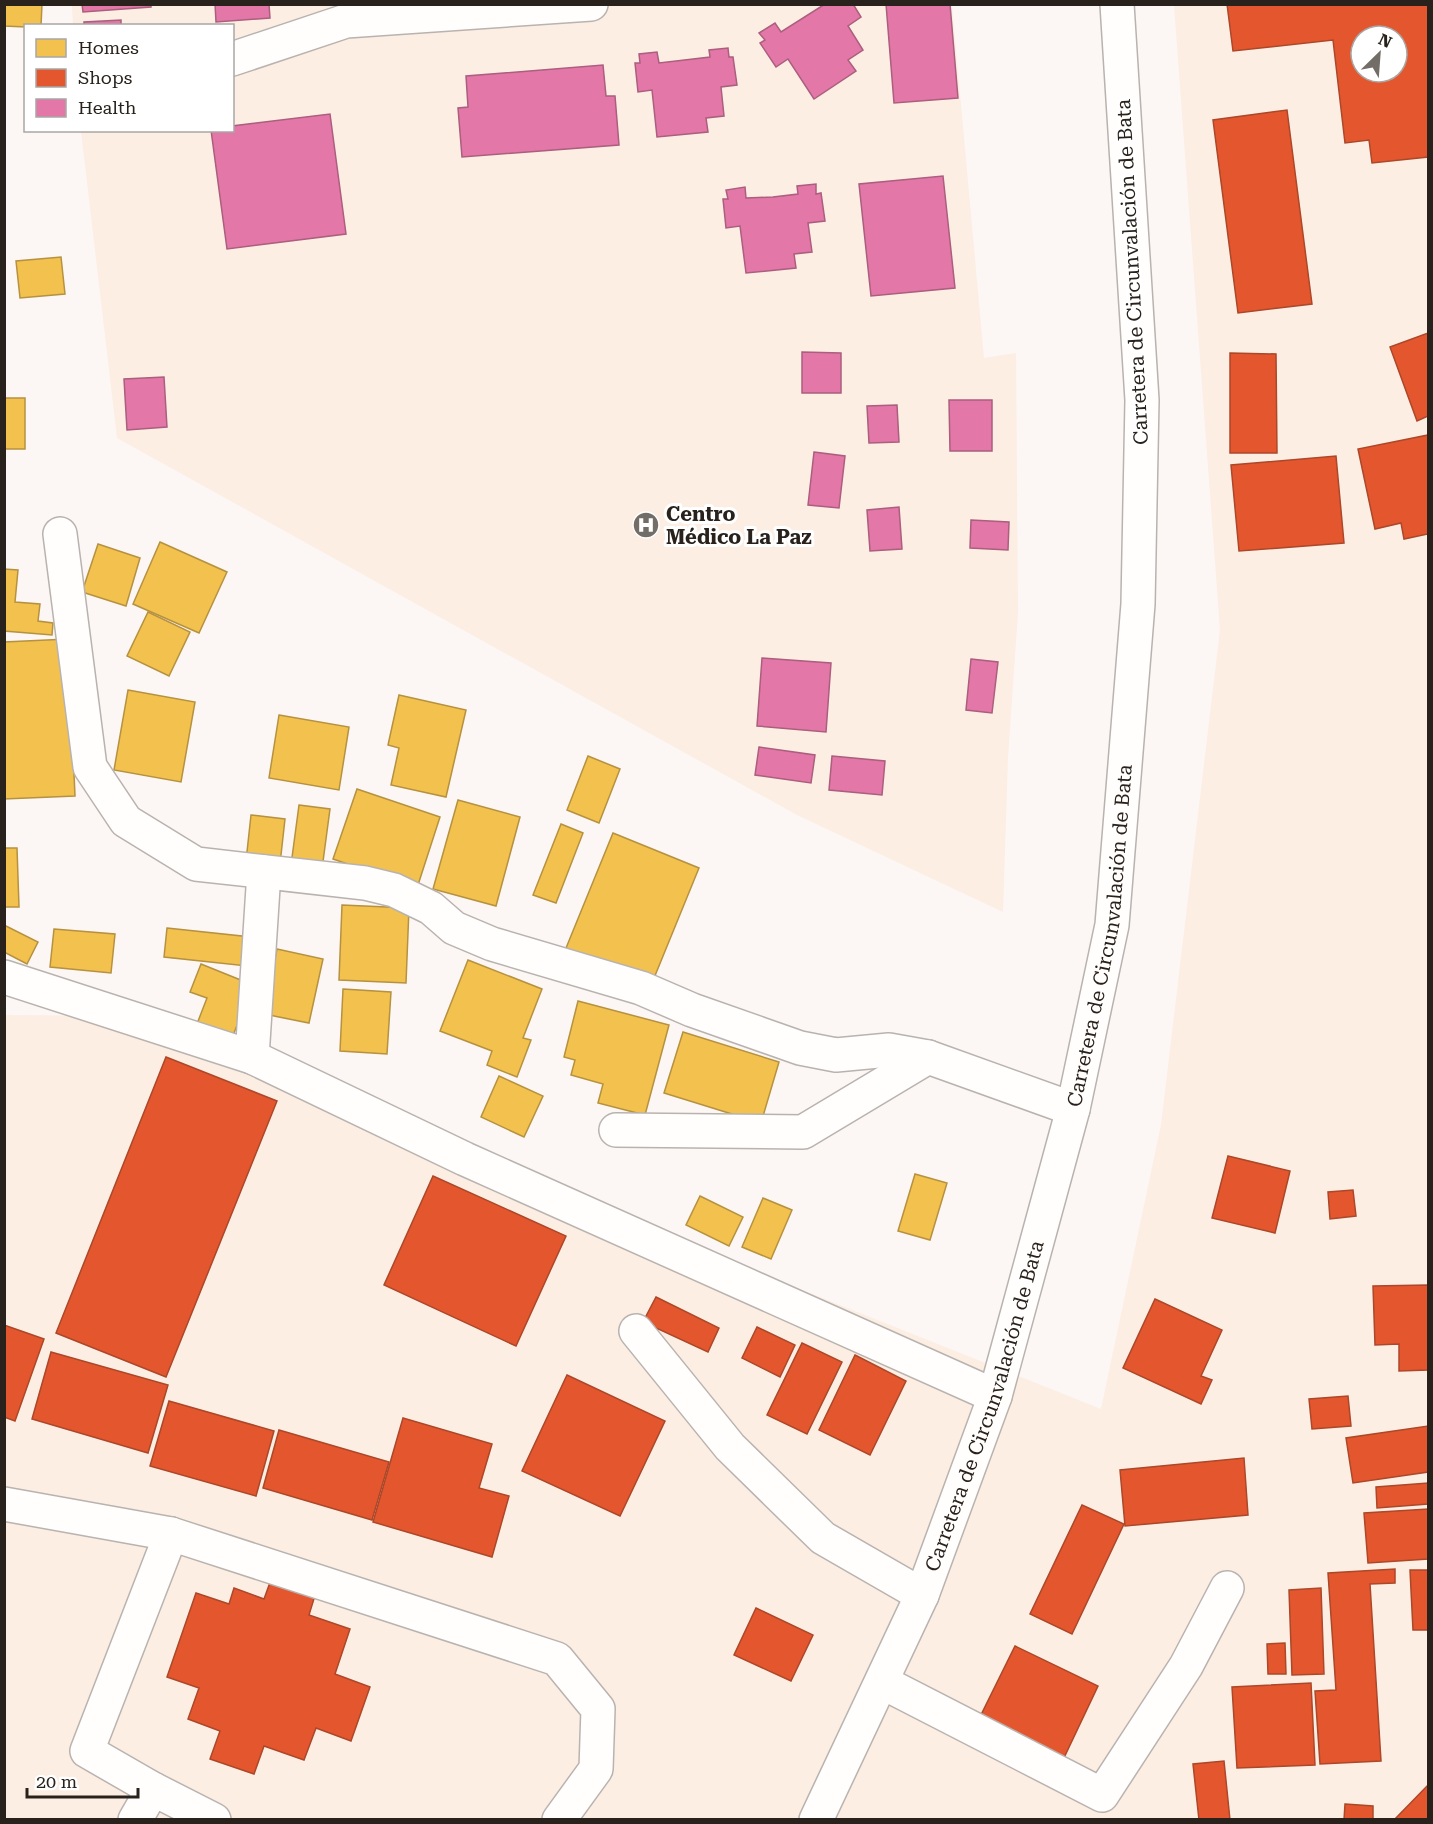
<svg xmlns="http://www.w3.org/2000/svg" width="1433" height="1824" viewBox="0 0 1433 1824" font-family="'Roboto Serif',serif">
  <rect width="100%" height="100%" fill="#fcf7f4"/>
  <g fill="#fceee3" fill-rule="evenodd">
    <polygon points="72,5 952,5 984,358 1016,353 1018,612 1008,758 1003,912 797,815 117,438 81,131 232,130 232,26 73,25"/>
    <path d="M1174,5H1428V1819L5,1820V1015L115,1016L1101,1409L1161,1125L1220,630ZM1361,36H1397V72H1361Z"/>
  </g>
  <g fill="#f2c14e" stroke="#b6913f" stroke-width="1.5">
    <polygon points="4,4 42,4 41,26 26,26 26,27 4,26"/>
    <polygon points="61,257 65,294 20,298 16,261"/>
    <rect x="4" y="398" width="21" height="51"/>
    <polygon points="160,542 227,572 199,633 133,604"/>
    <polygon points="98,544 140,558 126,606 82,592"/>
    <polygon points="4,569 18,570 15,602 40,604 38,621 53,623 52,635 4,631"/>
    <polygon points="148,612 190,632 169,676 127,656"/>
    <polygon points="68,639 75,796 4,799 4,642"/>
    <polygon points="128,690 195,702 181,782 114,770"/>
    <polygon points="399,695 466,710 446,797 391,785 399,748 388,745"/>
    <polygon points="279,715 349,727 339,790 269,778"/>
    <polygon points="588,756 620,769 599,823 567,810"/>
    <polygon points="357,789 440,817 417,888 333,859"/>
    <polygon points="458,800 520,817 496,906 433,889"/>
    <polygon points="299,805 330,809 322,869 291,865"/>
    <polygon points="251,815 285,819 280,864 246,861"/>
    <polygon points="561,824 583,833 556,903 533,895"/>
    <polygon points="613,833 699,868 652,983 566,948"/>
    <polygon points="4,848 17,848 19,907 4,907"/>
    <polygon points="342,905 409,908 406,983 339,980"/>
    <polygon points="4,925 38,942 27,964 4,952"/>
    <polygon points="167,928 251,937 247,966 164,957"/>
    <polygon points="54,929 115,934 111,973 50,967"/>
    <polygon points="277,949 323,959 309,1023 264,1014"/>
    <polygon points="468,960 542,989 523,1038 531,1040 517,1077 487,1065 492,1051 440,1031"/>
    <polygon points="201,964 253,985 230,1043 195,1029 207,998 190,992"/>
    <polygon points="343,989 391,992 387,1054 340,1051"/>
    <polygon points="578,1001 669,1025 645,1115 598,1103 603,1084 571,1075 575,1060 564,1057"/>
    <polygon points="683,1032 779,1062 761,1123 664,1093"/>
    <polygon points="499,1076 543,1096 524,1137 481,1117"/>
    <polygon points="915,1174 947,1183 930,1240 898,1231"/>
    <polygon points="700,1196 743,1217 729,1246 686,1225"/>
    <polygon points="763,1198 792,1210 771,1259 742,1247"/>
  </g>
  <g fill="#e4572e" stroke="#ac4729" stroke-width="1.5" fill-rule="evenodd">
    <path d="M1227,4H1428V157L1372,163L1369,140L1345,143L1333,40L1233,51ZM1361,36H1397V72H1361Z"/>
    <polygon points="1287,110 1312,304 1238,313 1213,120"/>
    <polygon points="1428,333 1428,416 1417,421 1390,347"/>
    <polygon points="1230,353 1276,354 1277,453 1230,453"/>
    <polygon points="1428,435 1428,534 1404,539 1401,523 1375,529 1358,449"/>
    <polygon points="1336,456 1344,543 1239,551 1231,465"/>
    <polygon points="166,1057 277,1101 166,1377 56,1333"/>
    <polygon points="1228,1156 1290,1171 1275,1233 1212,1218"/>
    <polygon points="433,1176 566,1236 516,1346 384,1285"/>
    <polygon points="1353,1190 1356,1216 1330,1219 1328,1192"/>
    <polygon points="1428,1285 1428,1370 1399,1371 1399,1344 1375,1345 1373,1286"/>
    <polygon points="656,1297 719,1328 708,1352 643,1322"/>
    <polygon points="1155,1299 1222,1330 1201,1376 1212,1380 1201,1404 1123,1368"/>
    <polygon points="4,1325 44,1339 15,1421 4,1417"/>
    <polygon points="757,1327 795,1345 780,1377 742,1358"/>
    <polygon points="802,1343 842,1362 807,1434 767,1415"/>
    <polygon points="51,1352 168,1385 148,1453 32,1419"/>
    <polygon points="855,1355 906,1381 870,1455 819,1430"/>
    <polygon points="567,1375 665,1421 620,1516 522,1471"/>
    <polygon points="1348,1396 1351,1426 1312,1429 1309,1399"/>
    <polygon points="169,1401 274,1431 256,1496 150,1466"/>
    <polygon points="403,1418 492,1444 479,1488 509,1496 492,1557 373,1522"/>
    <polygon points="1428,1426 1428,1472 1353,1483 1346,1438"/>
    <polygon points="279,1430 389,1462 372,1520 263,1488"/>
    <polygon points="1244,1458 1248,1515 1125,1526 1120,1470"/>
    <polygon points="1428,1483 1428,1504 1377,1508 1376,1487"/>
    <polygon points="1082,1505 1124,1524 1072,1634 1030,1614"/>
    <polygon points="1428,1509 1428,1559 1368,1563 1364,1513"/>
    <polygon points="1395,1569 1395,1583 1370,1584 1381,1761 1320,1764 1315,1691 1336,1690 1328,1573"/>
    <polygon points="1410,1570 1428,1570 1428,1630 1413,1630"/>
    <polygon points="272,1577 316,1592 309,1615 350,1629 335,1674 370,1687 351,1741 316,1728 304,1760 264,1746 254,1774 210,1759 220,1731 188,1719 199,1688 167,1677 196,1593 229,1604 234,1588 264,1599"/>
    <polygon points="1321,1588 1324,1674 1292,1675 1289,1590"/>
    <polygon points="756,1608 813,1635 791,1681 734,1655"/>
    <polygon points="1285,1643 1286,1674 1268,1674 1267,1644"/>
    <polygon points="1015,1646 1098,1686 1062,1762 978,1721"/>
    <polygon points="1311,1683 1315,1765 1237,1768 1232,1687"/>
    <polygon points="1224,1761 1230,1820 1199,1820 1193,1764"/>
    <polygon points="1428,1785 1428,1820 1394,1820"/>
    <polygon points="1345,1804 1373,1806 1373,1820 1344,1820"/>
  </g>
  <g fill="#e377a8" stroke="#ab5e7e" stroke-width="1.5">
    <polygon points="82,4 151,4 151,7 83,12"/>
    <polygon points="215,4 269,4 270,18 216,22"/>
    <polygon points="853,4 861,17 848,26 863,50 848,60 856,71 814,99 788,59 776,67 760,43 765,40 759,33 775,23 781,32 825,4"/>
    <polygon points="886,4 950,4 958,98 894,103"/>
    <polygon points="121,20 121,26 84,26 84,22"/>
    <polygon points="728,48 729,57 733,57 737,85 721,87 724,116 706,118 708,132 657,137 652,90 638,92 635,63 640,63 639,54 657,52 659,63 710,57 709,50"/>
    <polygon points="603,65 606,96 615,96 619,145 462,157 458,108 468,107 466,76"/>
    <polygon points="330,114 346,234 227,249 211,130 232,130 232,126"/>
    <polygon points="943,176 955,288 871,296 859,184"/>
    <polygon points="816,184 816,194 821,193 825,221 808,223 812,252 794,254 796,268 746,273 740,226 726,228 723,199 728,199 726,190 745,187 746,198 773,197 798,194 797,186"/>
    <polygon points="802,352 841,353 841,393 802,393"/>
    <polygon points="164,377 167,427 127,430 124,379"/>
    <polygon points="949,400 992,400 992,451 950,451"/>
    <polygon points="897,405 899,442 869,443 867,406"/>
    <polygon points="814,452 845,456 839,508 808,505"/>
    <polygon points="899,507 902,549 870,551 867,510"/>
    <polygon points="971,520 1009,522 1008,550 970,548"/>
    <polygon points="762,658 831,663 826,732 757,726"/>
    <polygon points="971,659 998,662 992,713 966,710"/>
    <polygon points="759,747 815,755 811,783 755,775"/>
    <polygon points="832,756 885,761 882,795 829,790"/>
  </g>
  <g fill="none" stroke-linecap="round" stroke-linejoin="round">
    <defs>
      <g id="minor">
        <polyline points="232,59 346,21 591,4"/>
        <polyline points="60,534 90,767 126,821 196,864 365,883 394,890 431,908 454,928 492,944 641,988 692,1010 800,1048 836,1055 889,1050 928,1057 1073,1109"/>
        <polyline points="4,977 252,1057 465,1159 995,1396"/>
        <polyline points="252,1057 264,872"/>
        <polyline points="616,1130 803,1132 928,1057"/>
        <polyline points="636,1331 730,1447 823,1538 922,1595"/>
        <polyline points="4,1504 171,1534 557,1659 598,1709 596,1769 559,1820"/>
        <polyline points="171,1534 87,1751 153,1789 214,1820"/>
        <polyline points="882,1682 1102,1795 1186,1666 1227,1588"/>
        <polyline points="135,1820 153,1789"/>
      </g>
      <g id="major">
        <path id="s1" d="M816,1820L922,1595L995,1396L1073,1109L1112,925L1138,604L1142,400L1117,4"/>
      </g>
    </defs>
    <use href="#minor" stroke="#b9b3af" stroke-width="36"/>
    <use href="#major" stroke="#b9b3af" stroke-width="36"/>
    <use href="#minor" stroke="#fffefd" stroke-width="33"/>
    <use href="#major" stroke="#fffefd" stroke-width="33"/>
  </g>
  <defs>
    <symbol id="hospital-disc" viewBox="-11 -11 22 22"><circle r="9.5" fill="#736d68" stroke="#fff"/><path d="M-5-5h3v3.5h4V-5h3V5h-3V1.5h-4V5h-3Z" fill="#fff"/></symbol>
  </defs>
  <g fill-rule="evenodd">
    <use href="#hospital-disc" x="631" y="510" width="30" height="30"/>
  </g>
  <g text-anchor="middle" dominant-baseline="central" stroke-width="6" stroke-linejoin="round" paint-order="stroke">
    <g font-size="20" fill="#29221c" stroke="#fff">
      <text transform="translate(1132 272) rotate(-93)">Carretera de Circunvalación de Bata</text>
      <text stroke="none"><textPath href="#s1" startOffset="934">Carretera de Circunvalación de Bata</textPath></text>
      <text stroke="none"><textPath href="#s1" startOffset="448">Carretera de Circunvalación de Bata</textPath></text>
    </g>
    <g font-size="20" font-weight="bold" fill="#29221c" stroke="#fff" text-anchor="start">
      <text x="666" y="514">Centro<tspan x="666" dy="23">Médico La Paz</tspan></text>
    </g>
  </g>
  <rect width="1433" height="1824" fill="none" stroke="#29221c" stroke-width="12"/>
  <rect x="24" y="24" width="210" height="108" fill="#ffffff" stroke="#a9a7a4" stroke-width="1.5"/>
  <rect x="36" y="39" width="30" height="18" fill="#f2c14e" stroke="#a9a7a4" stroke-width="1.5"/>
  <text x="78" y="54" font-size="18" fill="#29221c">Homes</text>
  <rect x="36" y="69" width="30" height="18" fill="#e4572e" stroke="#a9a7a4" stroke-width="1.5"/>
  <text x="78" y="84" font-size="18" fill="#29221c">Shops</text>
  <rect x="36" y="99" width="30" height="18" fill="#e377a8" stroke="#a9a7a4" stroke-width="1.5"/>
  <text x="78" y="114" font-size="18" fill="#29221c">Health</text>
  <g transform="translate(1379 54) rotate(25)"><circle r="28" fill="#ffffff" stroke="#a9a7a4" stroke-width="1.5"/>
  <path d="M0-4.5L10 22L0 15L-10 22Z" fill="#736d68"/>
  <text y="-9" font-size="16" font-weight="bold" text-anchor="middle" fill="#29221c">N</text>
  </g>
  <path d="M27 1788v9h111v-9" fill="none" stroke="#29221c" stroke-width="3"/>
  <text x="36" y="1788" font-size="18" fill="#29221c" stroke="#ffffff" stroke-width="4.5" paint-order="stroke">20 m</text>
</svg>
